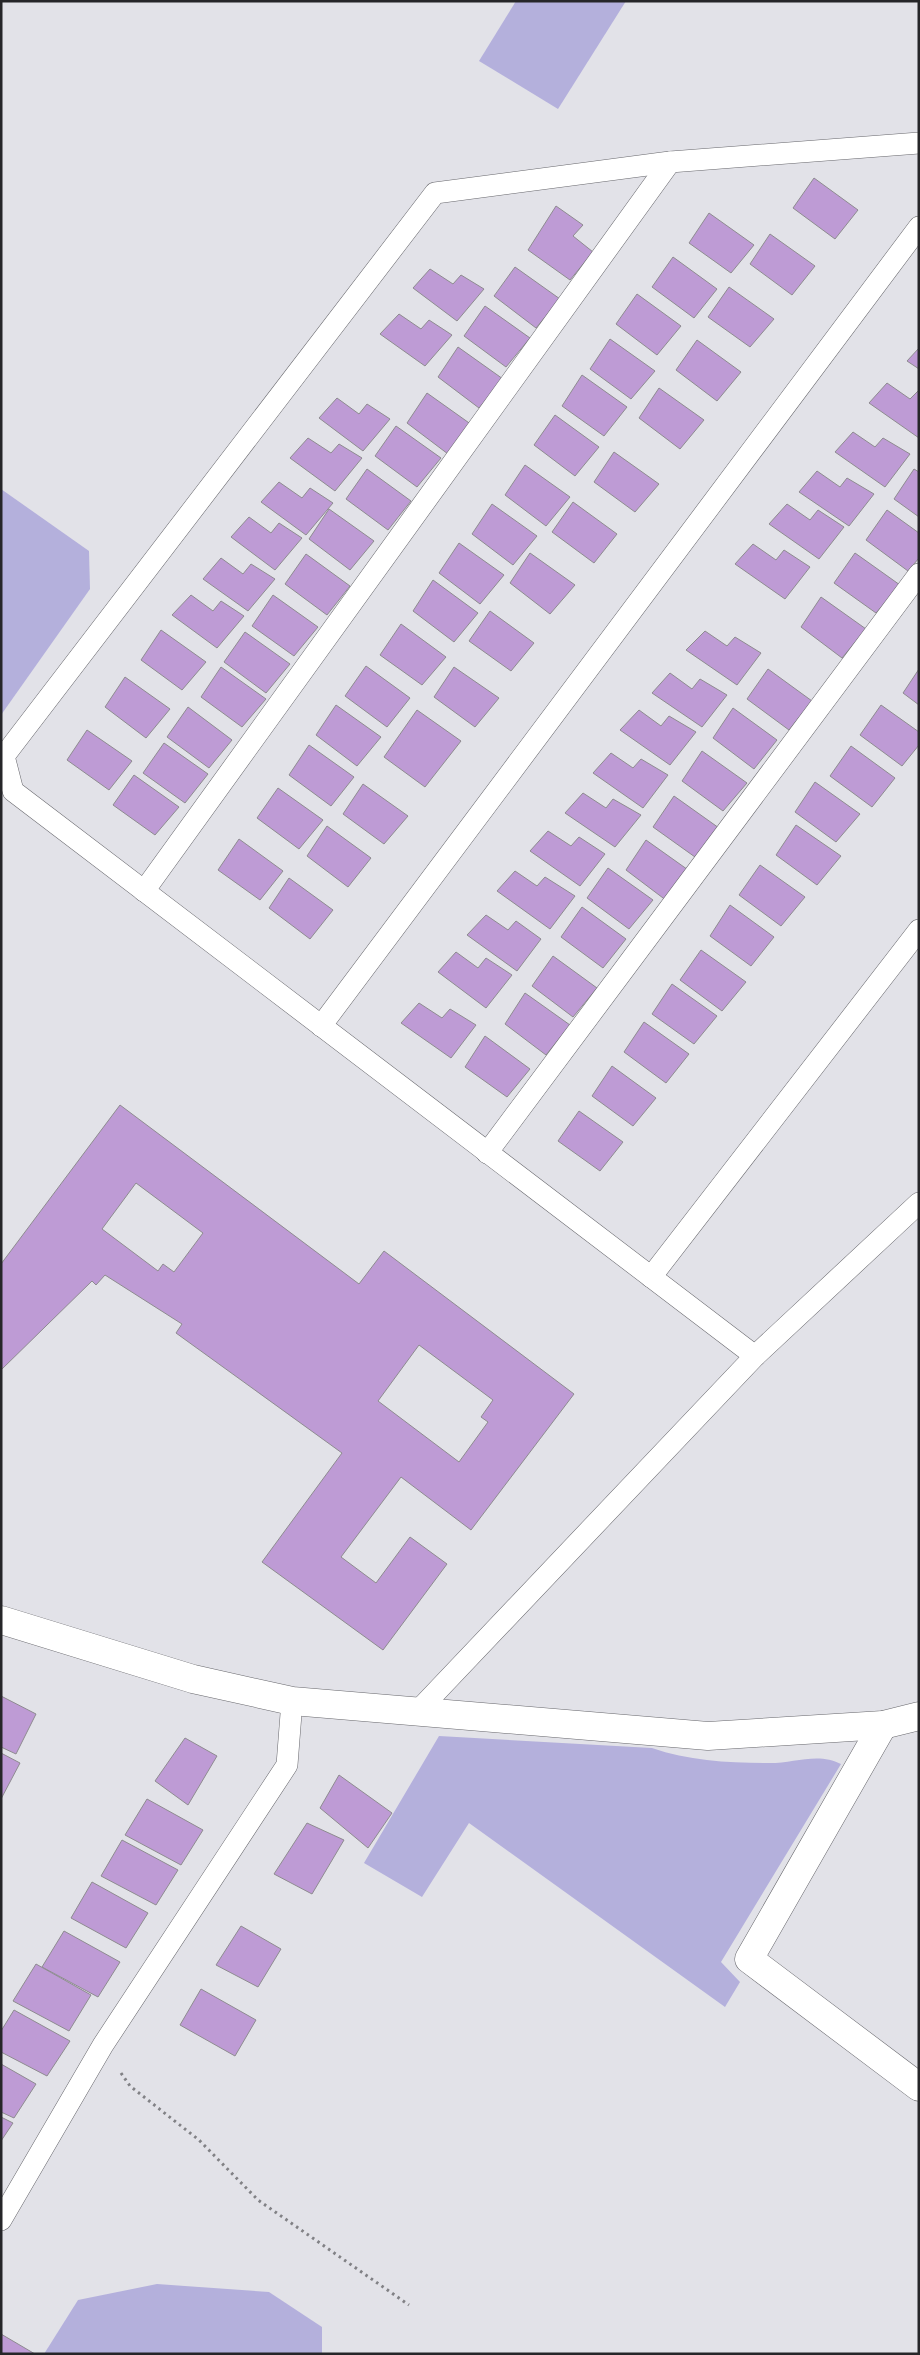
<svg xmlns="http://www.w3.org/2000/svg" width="920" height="2355" viewBox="0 0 920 2355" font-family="Montserrat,sans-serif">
  <rect width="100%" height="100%" fill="#e2e2e8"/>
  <g fill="#b4b0dc">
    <polygon points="516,1 626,1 558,109 479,61"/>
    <polygon points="1,489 89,551 90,589 1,715"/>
    <path d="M439,1736L652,1748C689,1761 730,1763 770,1763C794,1763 819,1752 841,1764L721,1962L740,1982L725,2007L469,1823L422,1897L364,1863Z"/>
    <polygon points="157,2284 269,2292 322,2327 322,2354 44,2354 78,2300"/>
  </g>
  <g fill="#be9bd5" stroke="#8e8b90" fill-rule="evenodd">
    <polygon points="814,178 858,210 835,239 793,208"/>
    <polygon points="556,206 583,225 573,236 593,252 570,280 528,250"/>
    <polygon points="709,213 754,245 731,273 689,243"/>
    <polygon points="770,234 815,266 792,295 750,264"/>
    <polygon points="673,257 717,289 694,318 652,287"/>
    <polygon points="515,267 560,299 536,328 494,296"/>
    <polygon points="430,269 453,284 461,275 484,289 457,321 413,288"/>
    <polygon points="729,287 774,319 750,347 708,317"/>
    <polygon points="637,294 681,326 657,355 616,324"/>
    <polygon points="485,306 530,338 506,367 464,336"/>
    <polygon points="399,314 421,329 429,320 452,335 425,366 380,334"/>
    <polygon points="610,339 655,371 631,399 590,369"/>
    <polygon points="697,340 741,372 717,401 676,370"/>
    <polygon points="458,347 503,379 479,408 438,377"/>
    <polygon points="919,348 919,369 907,361"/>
    <polygon points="582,375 627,407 604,436 562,406"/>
    <polygon points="887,383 910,399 919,390 919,438 869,403"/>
    <polygon points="659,388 704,420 680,449 639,418"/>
    <polygon points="427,393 472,425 448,454 407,423"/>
    <polygon points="337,398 359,414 367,404 390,419 363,451 319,418"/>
    <polygon points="555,415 599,447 575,476 534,445"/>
    <polygon points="396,426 441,458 417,487 375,456"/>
    <polygon points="853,432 875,447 883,438 910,454 885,487 835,452"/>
    <polygon points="308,438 331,453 339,444 362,458 335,491 290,458"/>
    <polygon points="614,452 659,484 635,512 594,482"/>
    <polygon points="525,465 570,497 546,526 505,495"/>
    <polygon points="367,469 411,501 388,530 346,499"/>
    <polygon points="914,469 919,472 919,517 894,499"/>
    <polygon points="817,471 840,487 847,478 874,494 849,526 799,492"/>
    <polygon points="279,482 302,498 310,488 333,503 306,535 261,502"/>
    <polygon points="573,502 617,534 594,563 552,532"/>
    <polygon points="492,504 537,536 513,565 472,534"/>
    <polygon points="787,504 810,520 818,510 844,527 819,559 769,524"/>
    <polygon points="329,509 374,541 350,570 309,539"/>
    <polygon points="887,510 919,533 919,558 908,571 866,540"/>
    <polygon points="249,517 271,533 279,523 302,538 275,570 231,537"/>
    <polygon points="459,543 504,575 480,604 439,573"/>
    <polygon points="753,544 776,560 784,550 810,567 785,599 735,564"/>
    <polygon points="530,553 575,585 550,614 510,583"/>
    <polygon points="855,553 900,585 876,613 834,583"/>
    <polygon points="306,554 350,586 327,615 285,584"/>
    <polygon points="221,558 243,574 251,564 275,579 248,611 203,579"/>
    <polygon points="433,580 478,613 454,642 413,611"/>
    <polygon points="191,595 213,611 221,601 244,616 217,648 172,615"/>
    <polygon points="273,595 318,627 294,656 252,626"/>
    <polygon points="821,597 866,629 842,658 801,627"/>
    <polygon points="490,611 534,643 511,671 469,641"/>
    <polygon points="401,624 446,657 422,685 380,655"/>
    <polygon points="161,630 206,662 182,690 141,660"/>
    <polygon points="705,631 727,646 735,637 761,653 737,685 686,650"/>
    <polygon points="245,632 290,664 266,693 224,662"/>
    <polygon points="366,666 410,698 387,727 345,696"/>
    <polygon points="221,667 266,699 242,727 201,697"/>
    <polygon points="454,667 499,698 475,727 434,697"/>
    <polygon points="768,669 812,701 789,730 747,699"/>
    <polygon points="919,669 919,705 903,693"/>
    <polygon points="670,673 692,689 700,679 727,695 702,727 652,693"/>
    <polygon points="125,677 170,709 146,738 105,707"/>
    <polygon points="336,705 381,737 357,766 316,735"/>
    <polygon points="881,705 919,732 919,745 902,766 860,735"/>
    <polygon points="188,707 232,740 209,768 167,737"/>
    <polygon points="733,708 777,740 754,769 713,738"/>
    <polygon points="417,710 461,741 425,787 384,757"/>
    <polygon points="639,710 661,726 669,716 696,732 670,765 620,730"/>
    <polygon points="87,730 132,761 109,790 67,760"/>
    <polygon points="164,743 208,774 185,803 143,773"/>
    <polygon points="309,745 354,777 331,806 289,775"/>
    <polygon points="851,746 895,778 872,807 830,776"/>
    <polygon points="702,751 747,783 723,811 682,781"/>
    <polygon points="611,753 633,768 641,759 668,775 643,808 593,773"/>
    <polygon points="134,775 179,807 155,835 113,805"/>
    <polygon points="815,782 860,814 836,842 795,812"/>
    <polygon points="363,784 408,816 384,844 343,814"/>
    <polygon points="278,788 323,820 299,849 257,818"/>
    <polygon points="583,793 606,808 613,799 641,815 615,847 565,813"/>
    <polygon points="674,796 719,828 695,857 653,827"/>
    <polygon points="796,825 841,856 817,885 776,855"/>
    <polygon points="327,826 371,858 348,887 307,856"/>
    <polygon points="548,831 571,846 579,837 605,854 580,886 530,851"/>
    <polygon points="239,839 283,871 260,900 218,870"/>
    <polygon points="646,840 691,872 667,901 626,870"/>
    <polygon points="760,865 805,897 781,926 739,895"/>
    <polygon points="608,868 653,900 629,929 587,898"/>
    <polygon points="515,871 537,886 545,877 575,896 550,929 497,891"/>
    <polygon points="289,878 333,910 310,939 269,908"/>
    <polygon points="730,905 774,937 751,966 710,936"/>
    <polygon points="582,907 626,939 603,968 561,937"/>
    <polygon points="486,915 508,930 516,921 541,939 517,971 467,935"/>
    <polygon points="701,950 746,982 722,1011 680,980"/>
    <polygon points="456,952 478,968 486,958 512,975 486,1008 438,972"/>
    <polygon points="553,956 597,988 573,1017 532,986"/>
    <polygon points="672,984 717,1016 694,1044 652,1014"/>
    <polygon points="525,993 570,1025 546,1055 505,1024"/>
    <polygon points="419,1003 442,1018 450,1009 476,1025 451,1058 401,1023"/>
    <polygon points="644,1022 689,1054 666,1083 624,1052"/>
    <polygon points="485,1036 530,1069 507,1097 465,1067"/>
    <polygon points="612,1066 656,1098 633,1126 592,1096"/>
    <path d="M120,1105L359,1284L384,1251L574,1394L471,1530L401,1477L341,1557L376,1583L410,1537L447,1564L383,1650L262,1562L342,1453L176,1333L182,1324L105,1275L96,1285L92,1281L1,1370V1264ZM136,1183L203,1233L174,1272L163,1264L158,1271L102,1229ZM419,1345L493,1400L481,1417L488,1422L459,1462L378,1401Z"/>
    <polygon points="579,1111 623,1142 600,1171 558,1141"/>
    <polygon points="1,1696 36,1714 16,1754 1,1747"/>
    <polygon points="185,1738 217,1756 188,1805 155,1781"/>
    <polygon points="1,1753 20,1763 1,1799"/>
    <polygon points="339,1775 392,1813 368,1848 320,1808"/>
    <polygon points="147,1799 203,1830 181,1865 125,1835"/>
    <polygon points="307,1823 344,1840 312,1894 274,1874"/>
    <polygon points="122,1840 178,1870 156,1905 101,1876"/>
    <polygon points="92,1882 148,1913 126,1948 71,1918"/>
    <polygon points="241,1926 281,1949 258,1987 216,1965"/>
    <polygon points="64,1931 120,1962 98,1997 42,1967"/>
    <polygon points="36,1964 91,1995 69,2031 13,2001"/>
    <polygon points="201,1989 256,2020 235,2056 180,2025"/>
    <polygon points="14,2010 70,2041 47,2076 1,2052 1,2031"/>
    <polygon points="1,2064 36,2084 14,2118 1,2112"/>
    <polygon points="1,2117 13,2123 1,2141"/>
    <polygon points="1,2334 35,2354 1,2354"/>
  </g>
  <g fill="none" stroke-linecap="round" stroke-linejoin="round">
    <defs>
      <g id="service">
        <polyline points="144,891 670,162"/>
        <polyline points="321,1026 919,227"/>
        <polyline points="487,1153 919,574"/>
        <polyline points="651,1277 919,930"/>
        <polyline points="755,1356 13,791 4,756 435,193 670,162 919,143"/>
        <polyline points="417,1712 755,1356 919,1203"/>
        <polyline points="1,2220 103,2045 287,1765 292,1701"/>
      </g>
      <polyline id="minor" points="883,1725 749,1959 919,2087"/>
      <polyline id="tertiary" points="1,1620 193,1679 292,1701 708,1736 883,1725 919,1716"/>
    </defs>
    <use href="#service" stroke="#67676c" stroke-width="22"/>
    <use href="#minor" stroke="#67676c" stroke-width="29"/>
    <use href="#tertiary" stroke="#67676c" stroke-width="29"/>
    <polyline stroke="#818185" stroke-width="3" stroke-dasharray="2.5 4" stroke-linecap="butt" points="121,2073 130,2086 199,2140 258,2200 409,2305"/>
    <use href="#service" stroke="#fff" stroke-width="21"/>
    <use href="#minor" stroke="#fff" stroke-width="28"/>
    <use href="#tertiary" stroke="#fff" stroke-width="28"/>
  </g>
  <rect width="920" height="2355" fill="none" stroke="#262629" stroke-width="5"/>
</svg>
